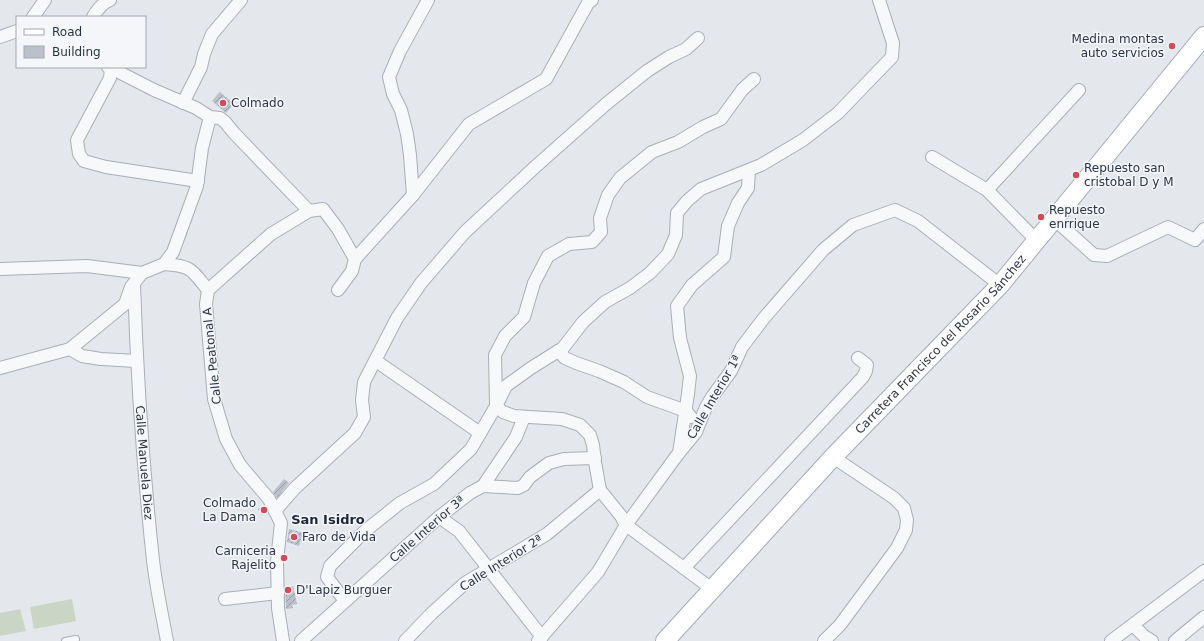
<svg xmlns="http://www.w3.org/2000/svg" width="1204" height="641" viewBox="0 0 1204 641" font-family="'DejaVu Sans',sans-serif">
  <defs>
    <pattern id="building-hatch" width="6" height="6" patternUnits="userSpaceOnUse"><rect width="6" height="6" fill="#bbc0ca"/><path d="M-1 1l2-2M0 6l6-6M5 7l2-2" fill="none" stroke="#989da6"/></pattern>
  </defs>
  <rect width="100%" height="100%" fill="#e4e7ec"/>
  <g fill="#c9d6c5">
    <polygon points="72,599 76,621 34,629 30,607"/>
    <polygon points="20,609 26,631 0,636 0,613"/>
  </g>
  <g fill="url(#building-hatch)">
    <polygon points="220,92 234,104 226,113 212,101"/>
    <polygon points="284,479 289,483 277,498 273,492"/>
    <polygon points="264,505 267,512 262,515 258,509"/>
    <polygon points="289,529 303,533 299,546 287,542"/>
    <polygon points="293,586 297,604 292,605 293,608 286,609 285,588"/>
  </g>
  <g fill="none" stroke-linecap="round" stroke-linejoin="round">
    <defs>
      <polyline id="service" points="65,641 76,639"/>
      <g id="minor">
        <polyline points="33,17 45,0"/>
        <path d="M93,17C97,10 102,3 110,0"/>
        <polyline points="0,37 17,31"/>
        <polyline points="108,67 111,68 110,78 77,140 79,154 84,161 106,167 198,181"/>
        <polyline points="111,68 154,90 196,108 210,117 220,118 225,122 234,133 309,211"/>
        <polyline points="183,103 201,67 204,54 212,34 241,0"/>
        <polyline points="932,157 987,190 1036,240"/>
        <polyline points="987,190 1079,90"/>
        <polyline points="413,195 410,155 407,134 401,110 393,94 389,77 400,51 428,0"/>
        <polyline points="1054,219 1094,255 1107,256 1168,227 1195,240 1204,229"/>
        <polyline points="355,259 413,195 469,124 546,79 588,3 592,0"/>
        <path d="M164,264C192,266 191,269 208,290"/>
        <polyline points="0,269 87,266 142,273"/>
        <path id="s1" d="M134,284C137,376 143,468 153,560C156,587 162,614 167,641"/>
        <polyline points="70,349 82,356 101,359 136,361"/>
        <polyline points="558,351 565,358 576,363 599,371 624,382 647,397 686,411 691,417"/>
        <polyline points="376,361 480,433"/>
        <polyline points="0,368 70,349 125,304 131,287 142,273 164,264 173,252 197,186 202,148 210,117"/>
        <polyline points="496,403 495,355 505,336 524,317 534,283 548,256 569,244 592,242 601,232 600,218 608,195 620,178 652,152 678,142 703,127 721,119 742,90 754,79"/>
        <polyline points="496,406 503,412 514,416 562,419 580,425 590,435 593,445 595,462 600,490 621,516 626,525 712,589"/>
        <polyline points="679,453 688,394 690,376 680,338 677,306 692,285 724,257 728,226 738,203 748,188 749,170"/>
        <polyline points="483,486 516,437 524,417"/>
        <polyline points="275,511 295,488 355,433 364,417 362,400 364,382 397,318 421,283 465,232 535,167 606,104 647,71 669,57 686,49 698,38"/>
        <polyline points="439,517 459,531 542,637"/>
        <polyline points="684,568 863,377 866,371 867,365 858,358"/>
        <polyline points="225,599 278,593"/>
        <polyline points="345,601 327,577 330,566 365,531 400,503 434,484 471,449 496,406 506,386 531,368 563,348 583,322 605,302 630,288 650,273 668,254 676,235 677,213 687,201 701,189 761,165 803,140 838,113 892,57 893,43 879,0"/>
        <polyline points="1133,625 1144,636 1152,641"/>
        <polyline points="283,641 278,608 277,561 281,523 269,499 240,465 226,439 214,399 206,304 208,290 271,234 309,211 323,209 338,229 355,259 352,271 338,290"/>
        <polyline points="301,641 439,517 470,493 483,486 518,488 524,485 530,477 549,463 564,459 595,458"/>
        <polyline points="405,641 431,614 465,583 547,534 600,490"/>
        <polyline points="538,641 598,572 626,525 678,454 696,432 706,407 712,397 731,371 742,347 764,318 823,250 853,225 895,210 918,221 1000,285"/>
        <polyline points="824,641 840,625 897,548 906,530 907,520 904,508 894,498 833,457"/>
        <polyline points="1111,641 1204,571"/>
        <polyline points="1175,641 1204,617"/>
      </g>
      <g id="primary">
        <path id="s2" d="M665,641L833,457L1000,285L1204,36"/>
      </g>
    </defs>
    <use href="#service" stroke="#a9aeb7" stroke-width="8"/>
    <use href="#minor" stroke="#a9aeb7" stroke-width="14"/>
    <use href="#primary" stroke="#a3abb8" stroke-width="20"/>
    <use href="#service" stroke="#f7f8fa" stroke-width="6"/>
    <use href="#minor" stroke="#f7f8fa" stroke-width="12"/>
    <use href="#primary" stroke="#fff" stroke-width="18"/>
  </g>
  <g fill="#d1495b" stroke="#f4f6f9" stroke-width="1.5">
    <circle cx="1172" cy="46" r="4"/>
    <circle cx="223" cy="103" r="4"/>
    <circle cx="1076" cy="175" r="4"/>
    <circle cx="1041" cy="217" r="4"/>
    <circle cx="264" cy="510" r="4"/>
    <circle cx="294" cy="537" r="4"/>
    <circle cx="284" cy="558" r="4"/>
    <circle cx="288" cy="590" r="4"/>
  </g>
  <g text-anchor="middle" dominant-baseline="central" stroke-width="3" stroke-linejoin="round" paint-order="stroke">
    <g font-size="12" fill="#2b3445" stroke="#f4f6f9" text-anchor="start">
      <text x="1164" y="39" text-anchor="end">Medina montas<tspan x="1164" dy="14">auto servicios</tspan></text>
      <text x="231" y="103">Colmado</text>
      <text x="1084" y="168">Repuesto san<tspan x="1084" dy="14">cristobal D y M</tspan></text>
      <text x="1049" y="210">Repuesto<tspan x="1049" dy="14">enrrique</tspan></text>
      <text x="256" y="503" text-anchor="end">Colmado<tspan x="256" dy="14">La Dama</tspan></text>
      <text x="302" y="537">Faro de Vida</text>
      <text x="276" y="551" text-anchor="end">Carniceria<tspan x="276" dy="14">Rajelito</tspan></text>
      <text x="296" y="590">D'Lapiz Burguer</text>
    </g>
    <g font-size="12" fill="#2b3445" stroke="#f4f6f9">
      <text stroke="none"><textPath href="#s2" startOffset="405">Carretera Francisco del Rosario Sánchez</textPath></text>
      <text transform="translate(212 356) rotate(-96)">Calle Peatonal A</text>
      <text transform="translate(714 397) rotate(-60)">Calle Interior 1ª</text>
      <text stroke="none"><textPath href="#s1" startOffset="179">Calle Manuela Diez</textPath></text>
      <text transform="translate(427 529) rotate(-41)">Calle Interior 3ª</text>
      <text transform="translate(501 563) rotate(-32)">Calle Interior 2ª</text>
    </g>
    <g font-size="13" font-weight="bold" fill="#1d2536" stroke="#f4f6f9">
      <text x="328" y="519">San Isidro</text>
    </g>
  </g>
  <rect x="16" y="16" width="130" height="52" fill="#f4f6f9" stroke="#a4a8b1"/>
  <rect x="24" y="29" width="20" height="6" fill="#ffffff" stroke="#a4a8b1"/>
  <text x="52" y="36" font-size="12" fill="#2b3445">Road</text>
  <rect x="24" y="46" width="20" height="12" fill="#bbc0ca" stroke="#a4a8b1"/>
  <text x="52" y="56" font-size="12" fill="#2b3445">Building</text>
</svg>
